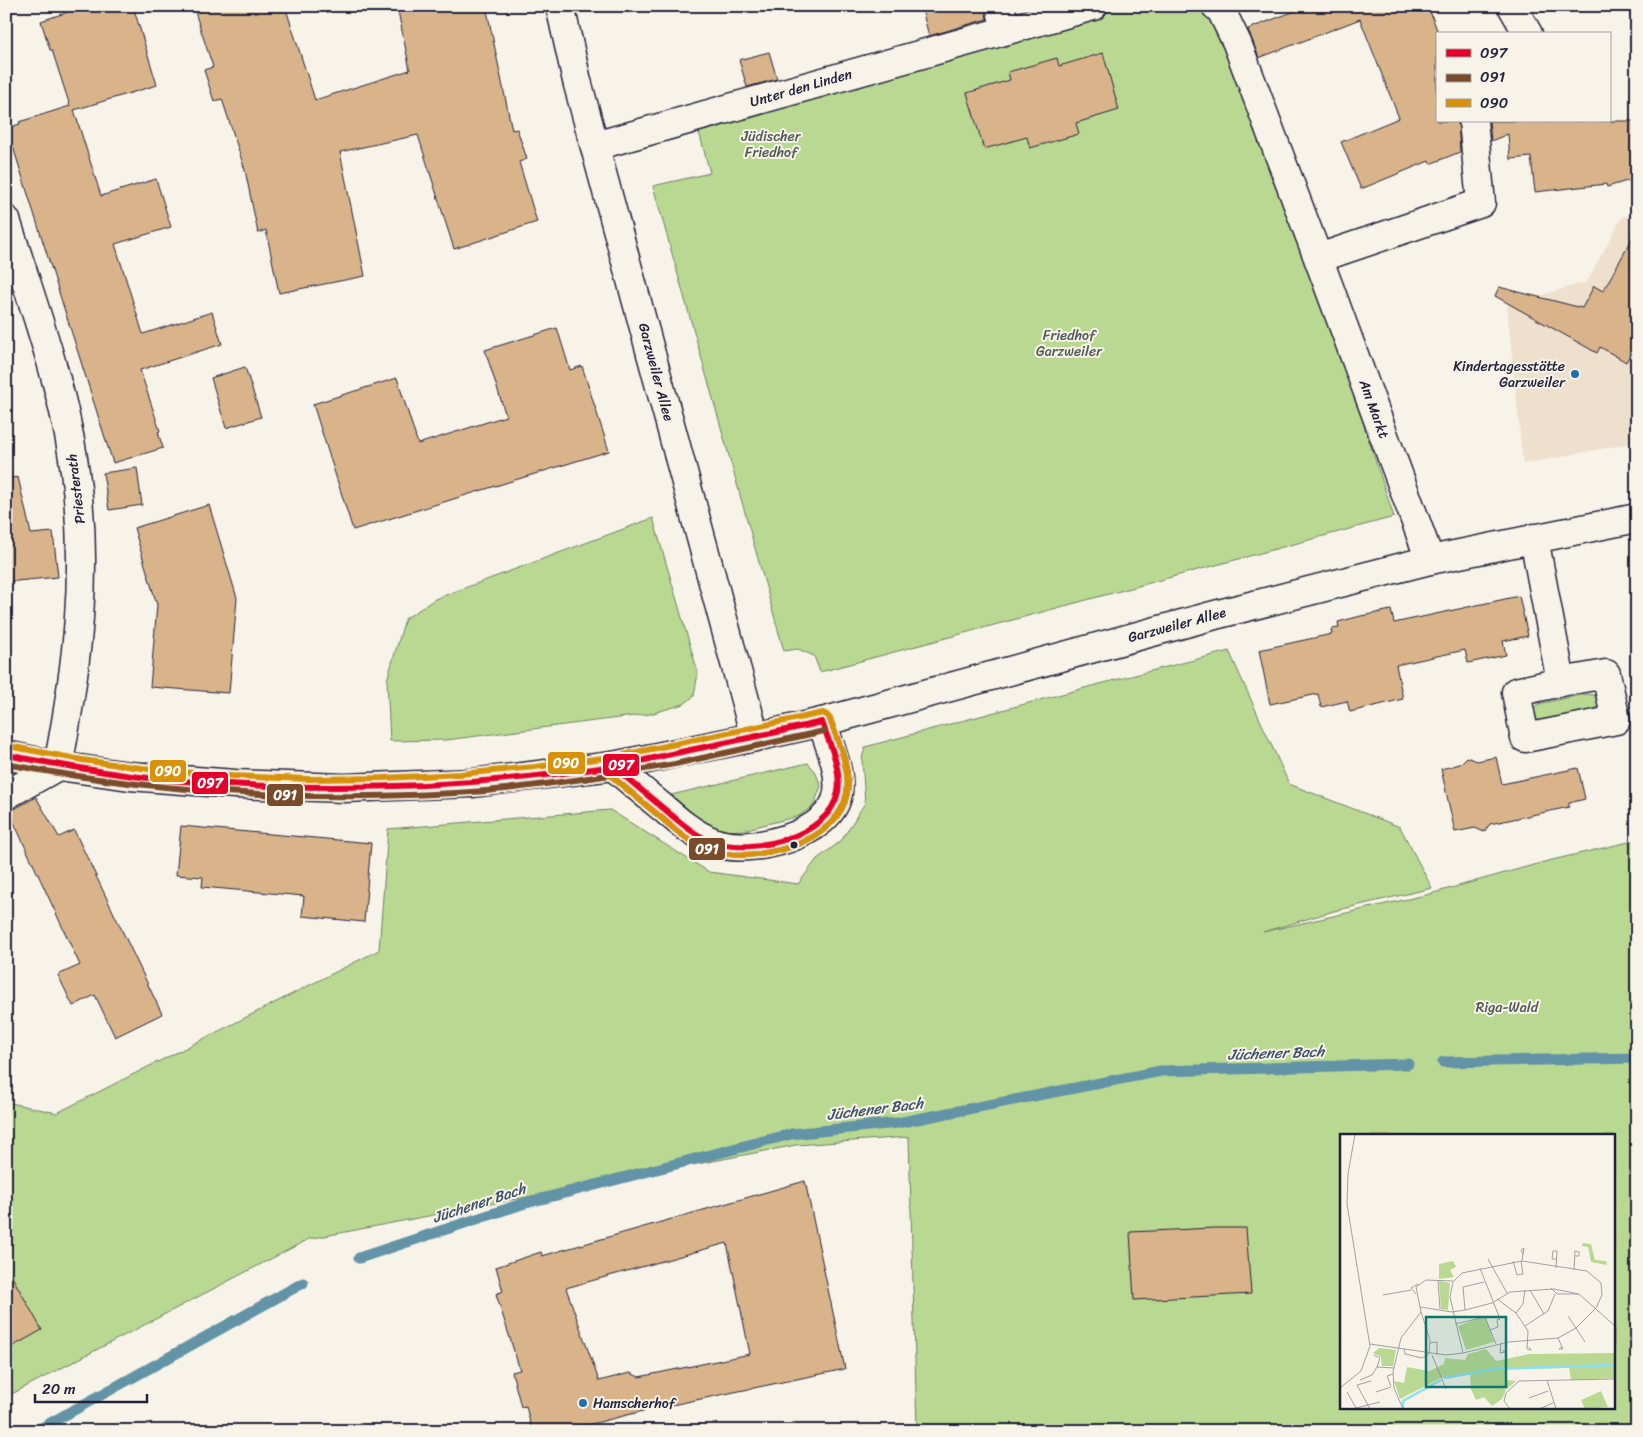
<svg xmlns="http://www.w3.org/2000/svg" width="1643" height="1437" viewBox="0 0 1643 1437" font-family="Sriracha,sans-serif">
  <rect width="100%" height="100%" fill="#f7f3e8"/>
  <filter id="ink" filterUnits="userSpaceOnUse"><feTurbulence type="fractalNoise" baseFrequency=".02" numOctaves="2"/><feDisplacementMap in="SourceGraphic" scale="10" xChannelSelector="R" yChannelSelector="G"/><feConvolveMatrix kernelMatrix="1 2 1 2 8 2 1 2 1" color-interpolation-filters="sRGB"/></filter>
  <g filter="url(#ink)">
    <polygon fill="#eee0cc" points="1637,204 1637,442 1523,464 1507,305 1587,282 1622,217 1635,215 1633,205"/>
    <g fill="#b9d992" stroke="#6e7e66" fill-rule="evenodd">
      <polygon points="1129,6 1205,6 1223,23 1310,261 1394,517 820,672 814,656 798,649 784,651 653,186 710,173 698,128 903,68"/>
      <polygon points="653,518 698,673 694,696 684,704 650,714 446,740 390,741 387,680 405,619 435,599"/>
      <path d="M1229,651L1289,784L1400,827L1432,888L1334,911L1263,932L1430,894L1544,862L1637,840V1431H917L909,1137L796,1145L309,1239L6,1397V1102L57,1113L379,950L388,829L610,810L709,872L798,884L817,859L841,841L865,803L862,759L865,747L1088,687ZM1342,1136H1614V1408H1342Z"/>
      <polygon points="1585,694 1595,695 1598,705 1595,709 1538,721 1534,717 1533,709 1538,704"/>
      <polygon points="808,763 815,771 821,786 814,805 799,816 743,830 729,831 714,827 698,818 671,795"/>
    </g>
    <g fill="none" stroke-linecap="round" stroke-linejoin="round">
      <g stroke="#6393a6" stroke-width="11">
        <polyline points="1443,1062 1637,1058"/>
        <polyline points="359,1258 522,1204 791,1134 897,1123 1161,1071 1408,1064"/>
        <polyline points="36,1431 303,1283"/>
      </g>
    </g>
    <g fill="#d9b48b" stroke="#22223b" fill-rule="evenodd">
      <polygon points="79,6 133,6 157,85 74,110 101,196 156,179 171,227 115,244 143,334 212,312 222,344 140,370 160,431 158,432 163,448 113,463 7,128 20,124 19,122 70,106 52,50 50,50 41,21 74,10"/>
      <polygon points="193,6 285,6 315,100 410,70 397,6 486,6 512,130 517,129 527,159 519,162 537,222 454,249 418,135 340,152 365,276 279,293 266,230 258,233 245,170 222,99 214,101 204,70 213,67"/>
      <polygon points="921,6 985,6 987,19 929,36"/>
      <polygon points="1308,6 1428,6 1437,30 1437,121 1458,121 1460,152 1430,164 1429,161 1361,189 1341,142 1399,118 1360,19 1259,58 1248,29"/>
      <polygon points="769,52 777,79 747,87 739,60"/>
      <polygon points="1103,53 1119,110 1076,123 1079,134 1030,148 1027,137 984,149 967,93 1010,80 1008,72 1057,58 1059,66"/>
      <polygon points="1489,121 1637,121 1637,178 1607,187 1606,184 1535,192 1531,157 1510,159 1508,134 1491,141"/>
      <polygon points="1637,230 1637,342 1626,362 1600,347 1597,353 1495,296 1499,287 1582,308 1594,286 1603,291"/>
      <polygon points="557,328 570,370 582,366 609,451 353,530 313,404 397,378 418,444 506,416 485,350"/>
      <polygon points="245,367 261,417 226,428 211,378"/>
      <polygon points="137,468 142,505 109,510 103,473"/>
      <polygon points="18,477 31,534 53,532 58,577 6,582 6,479"/>
      <polygon points="209,505 237,598 229,693 150,687 157,605 134,528"/>
      <polygon points="1519,596 1528,636 1503,641 1506,655 1468,663 1465,650 1396,665 1403,699 1350,712 1347,701 1321,707 1318,694 1270,704 1259,650 1332,634 1331,629 1339,628 1338,622 1361,616 1391,610 1394,623"/>
      <polygon points="1467,757 1477,761 1496,757 1502,784 1578,768 1585,799 1569,803 1569,807 1490,824 1484,832 1475,828 1455,832 1441,769 1460,764"/>
      <polygon points="36,797 59,837 74,830 162,1014 115,1037 95,995 73,1006 58,975 80,965 9,812"/>
      <polygon points="181,826 371,843 364,922 302,916 304,896 202,887 203,877 176,875"/>
      <path d="M805,1181L845,1369L643,1411L564,1431H532L526,1406L521,1407L512,1372L520,1370L496,1294L503,1291L496,1267L541,1252L542,1256ZM727,1243L750,1354L639,1377L630,1373L599,1381L566,1288Z"/>
      <polygon points="1213,1228 1246,1228 1251,1294 1134,1300 1130,1232"/>
      <polygon points="6,1266 42,1330 6,1350"/>
    </g>
    <g fill="none" stroke-linecap="round" stroke-linejoin="round">
      <defs>
        <g id="minor">
          <polyline points="560,6 577,81 755,737"/>
          <polyline points="1000,6 1006,30"/>
          <polyline points="1216,6 1221,10 1237,43 1326,279 1430,560"/>
          <polyline points="1512,6 1528,34"/>
          <polyline points="595,146 1093,6"/>
          <path d="M6,220C32,302 64,387 75,472C89,571 77,668 58,766L6,795"/>
          <polyline points="1319,258 1481,203 1473,121"/>
          <polyline points="1534,538 1561,682 1516,692 1525,738 1616,720 1606,674 1561,682"/>
          <polyline points="6,755 58,766 130,776 235,784 344,788 472,783 613,766 755,737 822,722 1215,615 1430,560 1637,518"/>
          <path d="M613,766C629,780 646,794 663,808C678,821 693,834 713,842C748,856 833,836 838,792C841,769 828,743 822,722"/>
        </g>
      </defs>
      <use href="#minor" stroke="#22223b" stroke-width="31"/>
      <use href="#minor" stroke="#f7f3e8" stroke-width="28"/>
      <defs>
        <g id="bus-1">
          <path d="M6,755C56,764 107,774 158,779C312,793 467,789 620,765C639,762 657,757 676,753C725,743 774,733 822,722"/>
          <path d="M613,766C629,780 646,794 663,808C678,820 693,835 713,842C751,855 829,838 838,792C842,769 829,743 822,722"/>
        </g>
        <g id="bus-2">
          <path d="M6,764C165,794 325,803 486,791C528,787 569,781 610,775C626,788 641,801 657,814C673,828 690,843 710,850C753,865 838,845 847,793C851,768 838,742 830,719"/>
          <polyline points="584,779 675,764 824,731"/>
        </g>
        <path id="bus-3" d="M8,746L82,760L156,770L232,776L308,779L384,778L460,774L535,767L618,756L823,713L827,715L830,719C838,742 850,768 847,792C839,845 753,865 710,850C690,843 673,828 657,814C641,801 625,788 610,775"/>
      </defs>
      <use href="#bus-1" stroke="#f7f3e8" stroke-width="10"/>
      <use href="#bus-2" stroke="#f7f3e8" stroke-width="10"/>
      <use href="#bus-3" stroke="#f7f3e8" stroke-width="10"/>
      <use href="#bus-1" stroke="#e4002b" stroke-width="6"/>
      <use href="#bus-2" stroke="#7a4b2a" stroke-width="6"/>
      <use href="#bus-3" stroke="#d79209" stroke-width="6"/>
    </g>
  </g>
  <g fill="#1f6fb2" stroke="#f7f3e8" stroke-width="2">
    <circle cx="1575" cy="374" r="5"/>
    <circle cx="583" cy="1403" r="5"/>
  </g>
  <circle fill="#22223b" stroke="#f7f3e8" stroke-width="2" cx="794" cy="845" r="4.5"/>
  <g text-anchor="middle" dominant-baseline="central" stroke-width="4" stroke-linejoin="round" paint-order="stroke">
    <g font-size="14" fill="#22223b" stroke="#f7f3e8">
      <text transform="translate(801 88) rotate(-16)">Unter den Linden</text>
      <text transform="translate(656 372) rotate(75)">Garzweiler Allee</text>
      <text transform="translate(1374 409) rotate(70)">Am Markt</text>
      <text transform="translate(76 489) rotate(-97)">Priesterath</text>
      <text transform="translate(1177 625) rotate(-15)">Garzweiler Allee</text>
    </g>
    <g font-size="14" fill="#4f5955" stroke="#f7f3e8">
      <text x="771" y="136">Jüdischer<tspan x="771" dy="16">Friedhof</tspan></text>
      <text x="1069" y="335">Friedhof<tspan x="1069" dy="16">Garzweiler</tspan></text>
      <text x="1507" y="1007">Riga-Wald</text>
    </g>
    <g font-size="14" fill="#22223b" stroke="#f7f3e8" text-anchor="end">
      <text x="1565" y="366">Kindertagesstätte<tspan x="1565" dy="16">Garzweiler</tspan></text>
      <text x="593" y="1403" text-anchor="start">Hamscherhof</text>
    </g>
    <g font-size="15" font-style="italic" fill="#3d5168" stroke="#f7f3e8">
      <text transform="translate(1276 1053) rotate(-2)">Jüchener Bach</text>
      <text transform="translate(875 1109) rotate(-7)">Jüchener Bach</text>
      <text transform="translate(479 1203) rotate(-18)">Jüchener Bach</text>
    </g>
  </g>
  <g transform="translate(1340 1134)">
    <rect width="275" height="275" fill="#f7f3e8"/>
    <path d="M243,109L251,110L255,126L266,127L267,131L251,128L248,113L242,112ZM113,127L116,133L110,136L114,143L99,145V130ZM99,147L110,149L108,176L101,175ZM142,183L146,184L154,208L126,216L118,192ZM39,214L56,216L53,232H42L41,223L33,219ZM146,215L156,227L189,220L275,219V244L231,246L229,234L167,235V246L176,247L167,255L163,254L166,256L162,265L152,272L144,263L136,266L131,255L130,239H125L101,244L60,265L54,247L64,249L67,233L89,237L104,230L105,224L125,226L128,220ZM261,257L268,273L245,275L241,266Z" fill="#b9d992"/>
    <path fill="none" stroke="#8fdeed" stroke-width="2.5" d="M156,235L275,231M104,244L155,235M63,274V267L101,246"/>
    <path fill="none" stroke="#a29fa3" stroke-width="1" d="M148,125L167,159M173,127L177,141L183,140L181,127M182,127L184,114L181,116L183,120M140,134L160,185L157,186L158,193L150,196M216,134L217,117H213L212,125H217M234,136L235,117L239,118V122H235M98,147L100,175M211,154L217,160H238M190,156L204,180M76,160L71,154L78,150M43,161L71,156M157,165L176,179L188,197L187,215L191,216L189,213M80,173L112,178L125,176L152,169L170,158L214,155L239,160L275,192M125,176L123,153L144,148M176,179L183,170L185,156M228,182L245,208M115,190L145,183L156,210M185,192L208,177L215,160M218,204L222,213L219,215H223L222,213M90,209L97,208V221M161,209L160,219L165,218L162,216M30,210L106,221L123,219L169,208L218,204L236,194L256,174L262,161L261,149L247,137L182,127L122,139L113,148L110,163L123,219M64,215L65,220L82,224L89,220L90,206L81,178M34,221L40,224L37,233M92,221L106,255M20,246L32,241L37,233L54,234M207,246L216,275M51,252L47,242L53,240M0,254L21,237L30,212L7,70L8,40L15,0M7,258L16,274M36,258L51,253M189,264L208,257M12,275L40,268M30,275L17,251L31,247M63,275L54,254L53,238L61,204L81,178L76,153L86,146L113,147M170,275L164,267L166,259L179,247L275,245M199,275L213,269"/>
    <path fill="#0f766e" fill-opacity="0.15" stroke="#0f766e" stroke-width="2.5" d="M86,183H166V253H86Z"/>
    <rect width="275" height="275" fill="none" stroke="#22223b" stroke-width="2.5"/>
  </g>
  <g stroke="#f7f3e8" stroke-width="2">
    <rect x="547" y="751" width="39" height="24" rx="5" fill="#d79209"/>
    <rect x="602" y="753" width="38" height="24" rx="5" fill="#e4002b"/>
    <rect x="149" y="759" width="38" height="24" rx="5" fill="#d79209"/>
    <rect x="191" y="771" width="38" height="24" rx="5" fill="#e4002b"/>
    <rect x="266" y="783" width="38" height="24" rx="5" fill="#7a4b2a"/>
    <rect x="688" y="837" width="38" height="24" rx="5" fill="#7a4b2a"/>
  </g>
  <g font-size="14" text-anchor="middle" font-weight="bold" fill="#fff">
    <text x="566" y="768">090</text>
    <text x="621" y="770">097</text>
    <text x="168" y="776">090</text>
    <text x="210" y="788">097</text>
    <text x="285" y="800">091</text>
    <text x="707" y="854">091</text>
  </g>
  <rect width="1643" height="1437" fill="none" stroke="#f7f3e8" stroke-width="25"/>
  <rect x="12" y="12" width="1618" height="1412" fill="none" stroke="#22223b" stroke-width="2" filter="url(#ink)"/>
  <rect x="1436" y="32" width="175" height="90" fill="#f7f3e8" stroke="#a29fa3"/>
  <rect x="1446" y="49" width="25" height="8" fill="#e4002b" stroke="#a29fa3"/>
  <text x="1480" y="58" font-size="15" fill="#22223b">097</text>
  <rect x="1446" y="74" width="25" height="8" fill="#7a4b2a" stroke="#a29fa3"/>
  <text x="1480" y="82" font-size="15" fill="#22223b">091</text>
  <rect x="1446" y="99" width="25" height="8" fill="#d79209" stroke="#a29fa3"/>
  <text x="1480" y="108" font-size="15" fill="#22223b">090</text>
  <path d="M35 1394v8h112v-8" fill="none" stroke="#22223b" stroke-width="2.5"/>
  <text x="42" y="1394" font-size="15" fill="#22223b" stroke="#f7f3e8" stroke-width="4" paint-order="stroke">20 m</text>
</svg>
